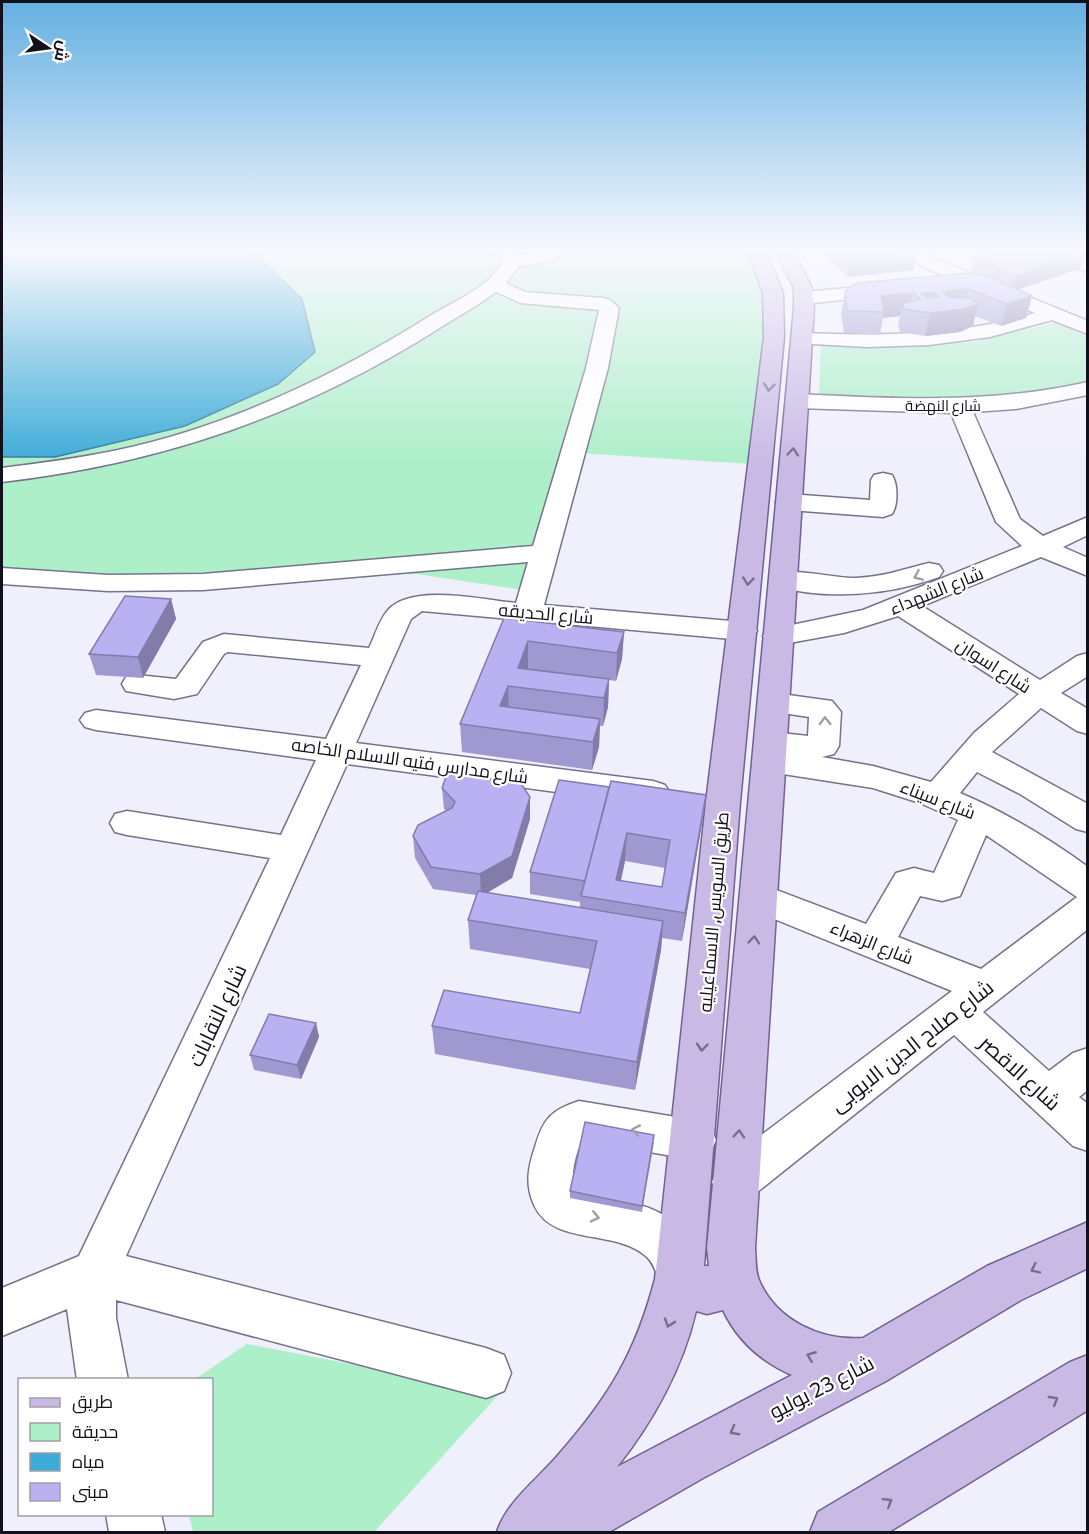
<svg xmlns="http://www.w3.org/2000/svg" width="1089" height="1534" viewBox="0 0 1089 1534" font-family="Commissioner,Cairo,sans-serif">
  <rect width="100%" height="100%" fill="#f0effc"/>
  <g fill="#adefc9">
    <polygon points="2,249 743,249 769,300 751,464 579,453 543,593 416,574 148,578 2,569"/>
    <path d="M1057,322L1087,335V384C1000,408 908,399 819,395L821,346L889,347L972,342Z"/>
    <polygon points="247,1344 500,1393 374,1532 193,1532 189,1515 212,1514 212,1380 195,1379"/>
  </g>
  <polygon fill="#3dabd7" stroke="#307c9f" stroke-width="1.5" points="2,249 250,249 302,299 315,352 278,384 185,426 55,457 2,457"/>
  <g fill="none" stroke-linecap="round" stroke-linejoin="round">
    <defs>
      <g id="minor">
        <path d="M491,249H512L518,256L548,249H569L552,261L518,267L506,283L525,292L603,298L610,300L619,308L608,368L544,605L743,622L753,625L757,631L753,637L743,640L422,611L411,619L356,743L653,781L665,785L670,793L665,801L653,805L347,764L126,1256L486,1348L504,1355L511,1373L504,1391L486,1398L116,1300V1318L128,1380H77L67,1309L2,1336V1288L79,1256L270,858L127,835L115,832L110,823L115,814L127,811L281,835L316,760L96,730L85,727L80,720L85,713L96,710L326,739L361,665L228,652L224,654L197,694L174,699L126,691L122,684L126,677L137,675L176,679L203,642L224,634L369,648C375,636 379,620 388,610C412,583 483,600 516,603L528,562L203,590L108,591L2,584V568L108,575L203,574L533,546L586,368L599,310L521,303L496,292C477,306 457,317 438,329C301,416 162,463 2,482V468C41,463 80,458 118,450C230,426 334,376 430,316C454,301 488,288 502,263L500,257Z"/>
        <path d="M895,249H916L940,261L1088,321V334L1052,320L990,337L929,345L867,347L795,343L792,339L795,335L802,333C881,336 959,336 1035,313L928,269Z"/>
        <polygon points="1028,249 1053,249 1088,261 1088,272 1031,253"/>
        <polygon points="889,284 896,286 898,290 896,294 805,304 795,298 805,292"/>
        <path d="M1088,382V395L1016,409L973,412L1020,519L1043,536L1088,517V535L1063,547L1088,558V576L1041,557L922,606L1040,680L1077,656L1088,653V676L1061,693L1088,709V734L1077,731L1041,708L992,752L1088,804V832L1076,829L1020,794L977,772L960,793C1005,812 1048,838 1088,867V929L983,1012L1049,1071L1073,1053L1088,1048V1090L1079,1097L1088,1104V1151L1073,1146L954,1035L751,1197L735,1203L719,1197L712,1182L719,1167L952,991L745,907L740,897L745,887L758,883L866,924L896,873L914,868L934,873L958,820L920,803L873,788L757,770L753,762L757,754L769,751L765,744L770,737L781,733L808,736L809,717L763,710L758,703L763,696L774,693L832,701L841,712L839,746L834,754L822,757L873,766L931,782L974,733L1019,694L898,616L844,633L778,645L768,642L763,636L768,630L863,610L1022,546L996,522L951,413L797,408L789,406L786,401L789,396L797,394C895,399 991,404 1088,382ZM986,835L1077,897L981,969L898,937L920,896L942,901L960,896Z"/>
        <path d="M883,473L892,475C898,484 898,505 892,514L883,517L789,510L780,507L776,502L780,497L789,494L870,500L871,480L874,475Z"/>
        <path d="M929,563L939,565L943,571L939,577C886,596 828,600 773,586L769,580L773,574C799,568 830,578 856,578C883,577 904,569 929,563Z"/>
        <path d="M579,1101L694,1120L710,1126L716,1140L710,1154L694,1160L583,1140C576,1150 568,1181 577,1190C639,1206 683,1202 703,1273L696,1289L679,1296L662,1289C658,1279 655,1264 647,1257C616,1228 553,1247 534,1205C525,1185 528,1168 535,1147C543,1119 551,1110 579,1101Z"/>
        <polygon points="106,1514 161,1514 165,1532 109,1532"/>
      </g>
      <g id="major">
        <path d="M747,249H765L783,293L784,337L740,802L704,1266H709L707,1248L794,308V288L774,249H792L812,288L814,308L755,1248C756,1258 755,1271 759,1280C776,1321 822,1341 863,1338L987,1266L1088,1222V1268L1021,1300L886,1381L703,1478L609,1532H497C507,1501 538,1479 559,1454C609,1397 636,1352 655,1279L706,802L764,337L763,293ZM723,1310C737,1340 762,1362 792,1375L617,1467C653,1422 683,1367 696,1311L707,1314Z"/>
        <polygon points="1088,1355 1088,1410 889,1532 810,1532 818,1512 1070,1362"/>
      </g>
    </defs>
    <use href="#minor" stroke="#75728e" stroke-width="3"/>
    <use href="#major" stroke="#726193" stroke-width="3"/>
    <use href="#minor" fill="#fff" fill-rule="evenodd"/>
    <use href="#major" fill="#c9bae5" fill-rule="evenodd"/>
  </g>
  <g fill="#a098d1" fill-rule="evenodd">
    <polygon points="820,249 909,249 916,254 913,270 848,277 820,251"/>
    <polygon points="973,258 1081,268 1017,290 1032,296 1026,318 1001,326 975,316 973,326 960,332 925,336 900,332 898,325 900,316 883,318 880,335 844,333 841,314 845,292 970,273"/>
    <polygon points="171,599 176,619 143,678 96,675 89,654"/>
    <polygon points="504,618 624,632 622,659 616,681 609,680 608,707 603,726 600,726 599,747 592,770 462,752 460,724"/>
    <path d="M609,787L706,795L702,823L682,941L662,938L661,950L635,1090L435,1054L432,1026L580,1013L590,969L470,949L468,920L476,895L433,889L415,858L413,836L446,811L444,809L442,788L530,819L512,878L487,893L580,908V902L530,894V872ZM625,861L665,868L662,887L621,881Z"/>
    <polygon points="316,1023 319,1037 301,1079 254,1070 250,1055"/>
    <polygon points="654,1142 642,1212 570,1198 570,1191"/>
  </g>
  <g fill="#827caa">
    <polygon points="1085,252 1081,268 1013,291 1017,275"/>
    <polygon points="916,254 913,270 848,277 851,260"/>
    <polygon points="968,289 963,310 978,304 973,326 960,332 925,336 930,313 943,291"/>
    <polygon points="934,292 929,313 921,293"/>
    <polygon points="914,293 910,310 903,303 900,316 883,318 884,312 881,296"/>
    <polygon points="1032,296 1026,318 1001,326 1007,304"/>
    <polygon points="171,599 176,619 143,678 138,657"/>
    <polygon points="624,632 622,659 616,681 617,653"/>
    <polygon points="528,641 528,669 518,668"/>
    <polygon points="609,679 608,707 603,726 604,698"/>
    <polygon points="508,686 509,713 500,706"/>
    <polygon points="600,719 599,747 592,770 593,742"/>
    <polygon points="706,795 702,823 682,941 685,913"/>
    <polygon points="530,797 530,819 512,878 481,896 480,874"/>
    <polygon points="627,833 625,861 616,902 616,880"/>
    <polygon points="663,921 661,950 635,1090 637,1062"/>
    <polygon points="316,1023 319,1037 301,1079 297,1065"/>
  </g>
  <g fill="#bab1f3" stroke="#827caa" stroke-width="1.5" fill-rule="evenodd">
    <polygon points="837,249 909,249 916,254 851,260"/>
    <polygon points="1004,249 1076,249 1085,252 1017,275 973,258"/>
    <path d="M969,273L987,276L1032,296L1007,304L968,289L943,291L948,297L970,298L978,304L965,309L930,313L904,309L903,303L920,299L914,293L881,296L884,312L847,311L845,292L849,287L858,283ZM934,292L939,297L927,298L921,293Z"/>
    <polygon points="125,596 171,599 138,657 89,654"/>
    <polygon points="504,618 624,632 617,653 528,641 518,668 609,679 604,698 508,686 500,706 600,719 593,742 460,724"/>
    <polygon points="447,774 520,782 530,797 512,856 480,874 431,867 413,836 418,825 452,808 455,802 442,788"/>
    <polygon points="559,780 609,787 585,881 530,872"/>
    <path d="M611,781L706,795L685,913L581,896ZM627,833L670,840L662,887L616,880Z"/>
    <polygon points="478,891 663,921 637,1062 432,1026 444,990 580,1013 597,941 468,920"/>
    <polygon points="269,1014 316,1023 297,1065 250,1055"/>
    <polygon points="585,1122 654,1135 642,1206 570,1191"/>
  </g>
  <defs><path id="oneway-chevron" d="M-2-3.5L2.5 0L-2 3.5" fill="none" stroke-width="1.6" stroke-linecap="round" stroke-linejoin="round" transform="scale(1.5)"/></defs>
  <g stroke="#776e8a">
    <use href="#oneway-chevron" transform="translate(769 387) rotate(96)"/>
    <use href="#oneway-chevron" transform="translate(793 452) rotate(-85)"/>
    <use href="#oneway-chevron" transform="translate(748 581) rotate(96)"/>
    <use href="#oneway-chevron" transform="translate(754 940) rotate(-85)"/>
    <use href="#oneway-chevron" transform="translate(702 1047) rotate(95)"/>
    <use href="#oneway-chevron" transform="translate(739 1134) rotate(-85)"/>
    <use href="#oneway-chevron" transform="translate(1035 1269) rotate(154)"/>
    <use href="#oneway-chevron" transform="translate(669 1323) rotate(109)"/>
    <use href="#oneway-chevron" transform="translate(811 1356) rotate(-158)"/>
    <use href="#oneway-chevron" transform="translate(1054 1400) rotate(-31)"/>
    <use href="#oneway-chevron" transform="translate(734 1431) rotate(152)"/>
    <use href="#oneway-chevron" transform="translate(888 1502) rotate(-32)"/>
  </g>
  <g stroke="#a09fa4">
    <use href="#oneway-chevron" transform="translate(918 576) rotate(157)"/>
    <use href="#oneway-chevron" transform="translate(825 721) rotate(-91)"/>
    <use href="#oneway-chevron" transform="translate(636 1130) rotate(-169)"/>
    <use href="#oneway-chevron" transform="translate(595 1217) rotate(13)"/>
  </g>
  <linearGradient id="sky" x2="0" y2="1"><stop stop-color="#63b0e1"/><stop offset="0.54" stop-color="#f8f8fe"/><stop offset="1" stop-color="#f8f8fe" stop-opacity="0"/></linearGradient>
  <rect width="1089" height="463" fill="url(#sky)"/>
  <g text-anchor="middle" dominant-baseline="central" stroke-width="4.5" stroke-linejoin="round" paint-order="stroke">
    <g font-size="15" fill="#12101b" stroke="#fff">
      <text x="943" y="405">شارع النهضة</text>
    </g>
    <g font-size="18" fill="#12101b" stroke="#fff">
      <text transform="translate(936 590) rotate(-22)">شارع الشهداء</text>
      <text transform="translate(546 613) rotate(5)">شارع الحديقه</text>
      <text transform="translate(994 665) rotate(33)">شارع اسوان</text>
      <text transform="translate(410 760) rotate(8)">شارع مدارس فتيه الاسلام الخاصه</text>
      <text transform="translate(938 799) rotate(21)">شارع سيناء</text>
      <text transform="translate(713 912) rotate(-85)">طريق السويس, الاسماعيليه</text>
      <text transform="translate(872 942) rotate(22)">شارع الزهراء</text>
    </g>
    <g font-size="21" fill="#12101b" stroke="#fff">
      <text transform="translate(216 1015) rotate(-65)">شارع النقابات</text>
      <text transform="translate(911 1045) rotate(-38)">شارع صلاح الدين الايوبى</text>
      <text transform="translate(1021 1072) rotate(42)">شارع الاقصر</text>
      <text transform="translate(821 1386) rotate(-27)">شارع 23 يوليو</text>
    </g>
  </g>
  <rect width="1089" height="1534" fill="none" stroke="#12101b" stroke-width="6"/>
  <rect x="18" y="1378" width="195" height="138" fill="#ffffff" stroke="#a09fa4" stroke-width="1.5"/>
  <rect x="30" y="1398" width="30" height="9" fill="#c9bae5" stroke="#a09fa4" stroke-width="1.5"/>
  <text x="72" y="1408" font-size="18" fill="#12101b">طريق</text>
  <rect x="30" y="1423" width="30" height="18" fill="#adefc9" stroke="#a09fa4" stroke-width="1.5"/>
  <text x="72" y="1438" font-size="18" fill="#12101b">حديقة</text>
  <rect x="30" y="1453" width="30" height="18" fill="#3dabd7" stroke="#a09fa4" stroke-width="1.5"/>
  <text x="72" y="1468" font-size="18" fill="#12101b">مياه</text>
  <rect x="30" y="1483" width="30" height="18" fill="#bab1f3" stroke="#a09fa4" stroke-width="1.5"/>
  <text x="72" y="1498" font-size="18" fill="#12101b">مبنى</text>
  <g transform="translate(48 48) rotate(103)" stroke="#ffffff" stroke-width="4.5" paint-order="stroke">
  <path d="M0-4.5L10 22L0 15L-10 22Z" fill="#12101b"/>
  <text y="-9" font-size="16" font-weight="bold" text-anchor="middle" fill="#12101b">ش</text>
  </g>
</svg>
